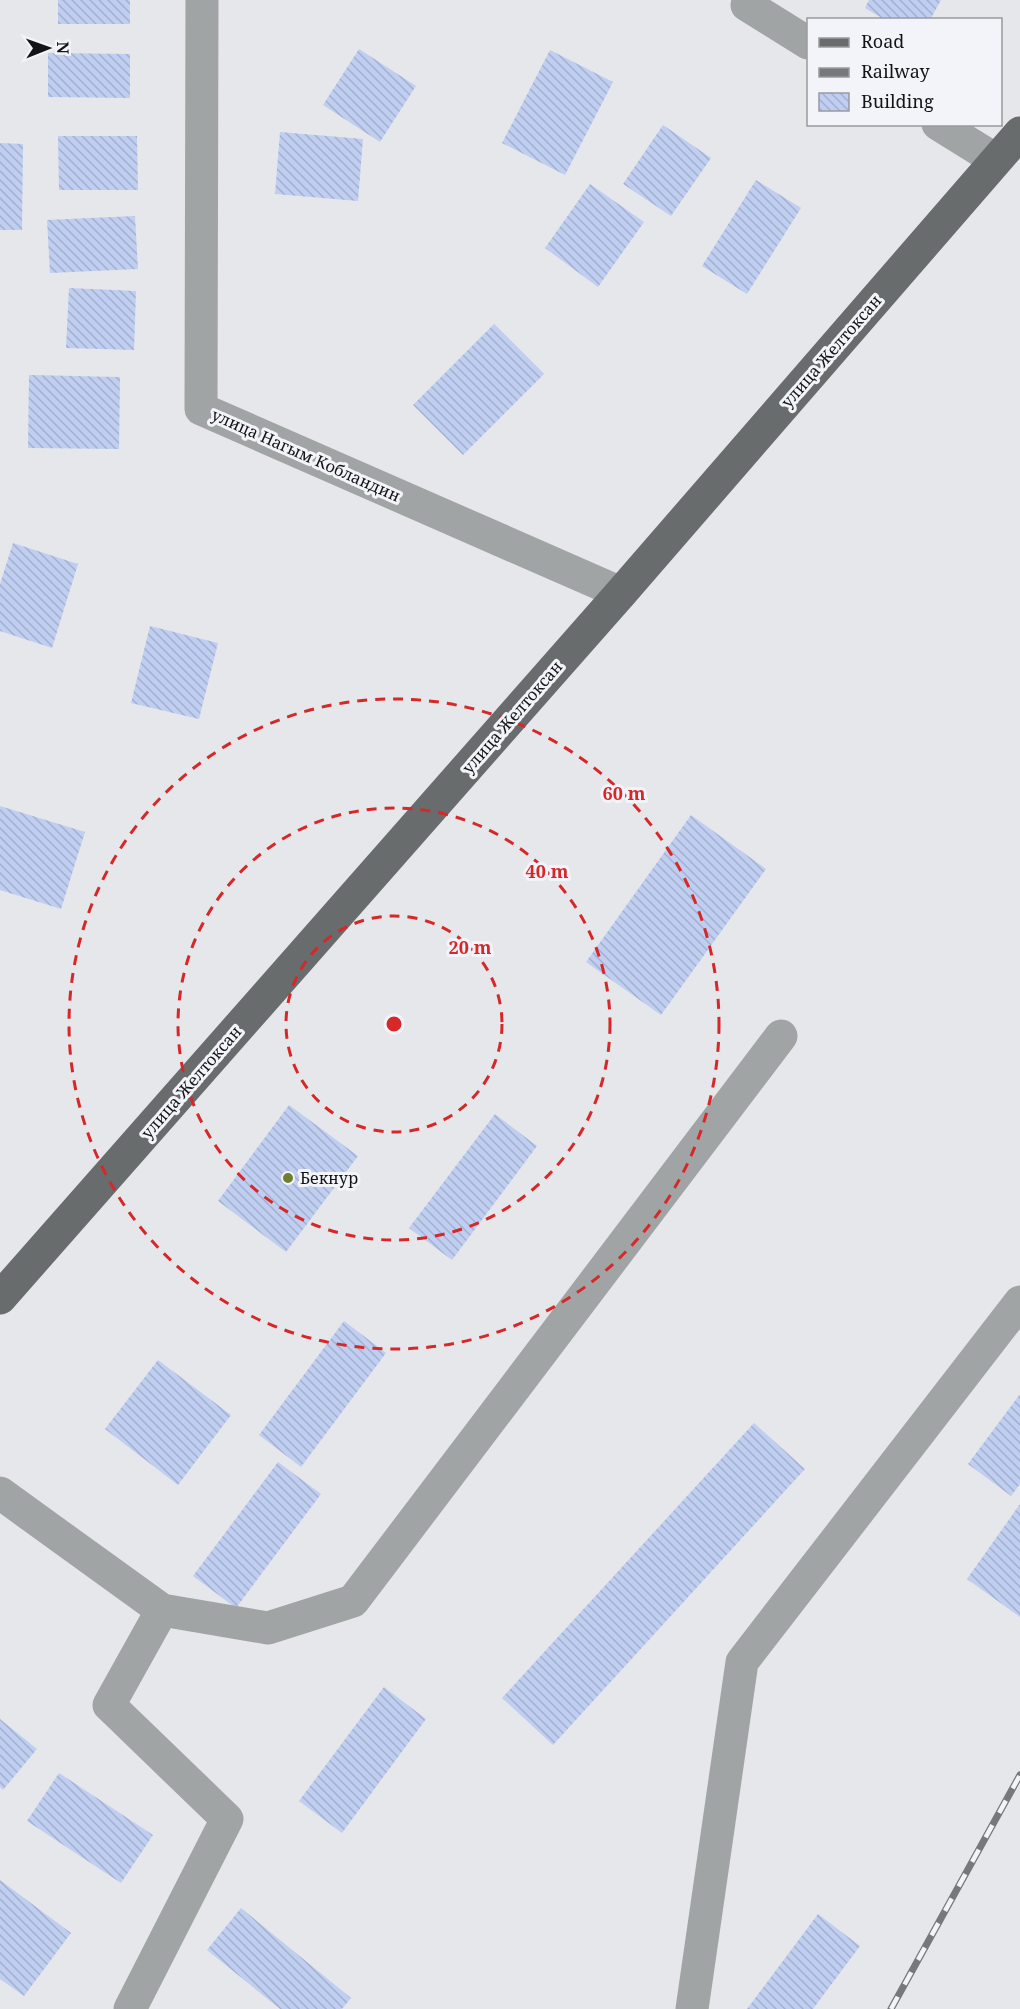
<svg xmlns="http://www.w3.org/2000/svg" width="1020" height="2009" viewBox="0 0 1020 2009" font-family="'Noto Serif',serif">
  <defs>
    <pattern id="building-back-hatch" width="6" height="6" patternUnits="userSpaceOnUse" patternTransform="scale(1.5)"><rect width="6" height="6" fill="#bfcef1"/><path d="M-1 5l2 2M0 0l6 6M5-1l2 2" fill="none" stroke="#a3b0ce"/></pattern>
  </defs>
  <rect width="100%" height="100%" fill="#e5e7eb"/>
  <g fill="url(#building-back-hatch)">
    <rect x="58" y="0" width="72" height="24"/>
    <polygon points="869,0 941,0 930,20 885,20 865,8"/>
    <polygon points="359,49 416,86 380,142 323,105"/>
    <polygon points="550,50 613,82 565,175 502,143"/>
    <polygon points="48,53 130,54 130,98 48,97"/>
    <polygon points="663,125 711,158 671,216 623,184"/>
    <polygon points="280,132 363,139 358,201 275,194"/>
    <polygon points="58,136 137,136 138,190 59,190"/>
    <polygon points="0,143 23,144 22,230 0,230"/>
    <polygon points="756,180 801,208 747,294 702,266"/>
    <polygon points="590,184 644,222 598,287 545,248"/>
    <polygon points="135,216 138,269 50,273 47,220"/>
    <polygon points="69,288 136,291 134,350 66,348"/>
    <polygon points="494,324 544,374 463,455 413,405"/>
    <polygon points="29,375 120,377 119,449 28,448"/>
    <polygon points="13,543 78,564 52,648 0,631 0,584"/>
    <polygon points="150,626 218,643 199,719 131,703"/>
    <polygon points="0,806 85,832 61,909 0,890"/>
    <polygon points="691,815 766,869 661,1015 586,962"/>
    <polygon points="289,1105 358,1156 286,1252 218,1201"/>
    <polygon points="495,1114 537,1146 452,1260 409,1228"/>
    <polygon points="344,1321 386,1353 301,1467 259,1435"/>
    <polygon points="158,1360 231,1415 178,1485 105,1429"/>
    <polygon points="1020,1394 1020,1484 1011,1496 968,1464"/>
    <polygon points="754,1423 805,1469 553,1745 502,1698"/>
    <polygon points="278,1462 321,1494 236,1608 193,1576"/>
    <polygon points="1020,1504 1020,1617 967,1579"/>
    <polygon points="384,1687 426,1719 342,1833 299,1801"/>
    <polygon points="0,1719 37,1749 3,1790 0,1787"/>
    <polygon points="59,1773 153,1835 121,1883 27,1821"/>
    <polygon points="0,1880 71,1933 24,1996 0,1979"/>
    <polygon points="241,1908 351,1998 342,2009 280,2009 207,1950"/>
    <polygon points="818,1914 860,1946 813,2009 747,2009"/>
  </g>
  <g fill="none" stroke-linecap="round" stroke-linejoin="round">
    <g stroke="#a1a4a4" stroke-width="33">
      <polyline points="202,0 201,409 621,593"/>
      <polyline points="749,0 747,5 808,43"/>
      <polyline points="938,124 996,160"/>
      <polyline points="0,1493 162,1610 268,1628 353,1601 781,1036"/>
      <polyline points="130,2009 227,1819 109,1705 162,1610"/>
      <polyline points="692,2009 742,1662 1020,1302"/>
    </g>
    <polyline stroke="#686c6d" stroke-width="33" points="0,1298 621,593 1020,133"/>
    <defs>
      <polyline id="rail" points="891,2009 1020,1775"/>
    </defs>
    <use href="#rail" stroke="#77787b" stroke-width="7"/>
    <use href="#rail" stroke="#f2f4f9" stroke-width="4.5" stroke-dasharray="14" stroke-linecap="butt"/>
  </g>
  <g fill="none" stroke="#d62828" stroke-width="3" stroke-dasharray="10 8">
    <circle cx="394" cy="1024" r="108"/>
    <circle cx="394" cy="1024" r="216"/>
    <circle cx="394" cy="1024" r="325"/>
  </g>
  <circle fill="#6e7f2e" stroke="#f2f4f9" stroke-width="2" cx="288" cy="1178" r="6"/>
  <g text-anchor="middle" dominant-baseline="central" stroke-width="6" stroke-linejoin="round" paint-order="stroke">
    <g font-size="16" fill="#141416" stroke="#f2f4f9">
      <text transform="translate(831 351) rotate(-49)">улица Желтоксан</text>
      <text transform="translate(306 455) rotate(24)">улица Нагым Кобландин</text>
      <text transform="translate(512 717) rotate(-49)">улица Желтоксан</text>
      <text transform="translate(191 1082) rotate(-49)">улица Желтоксан</text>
    </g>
    <g font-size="16" fill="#141416" stroke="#f2f4f9" text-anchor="start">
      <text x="300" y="1178">Бекнур</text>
    </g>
  </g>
  <circle cx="394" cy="1024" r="9" fill="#d62828" stroke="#f2f4f9" stroke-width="3"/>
  <g font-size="18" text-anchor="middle" font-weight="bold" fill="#d62828" stroke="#f2f4f9" stroke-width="6" stroke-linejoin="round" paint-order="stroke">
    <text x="624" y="800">60 m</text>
    <text x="547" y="878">40 m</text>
    <text x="470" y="954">20 m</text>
  </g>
  <rect x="807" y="18" width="195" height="108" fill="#f2f4f9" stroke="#999a9e" stroke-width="1.5"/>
  <rect x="819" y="38" width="30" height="9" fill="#686c6d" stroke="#999a9e" stroke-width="1.5"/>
  <text x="861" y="48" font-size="18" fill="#141416">Road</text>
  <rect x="819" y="68" width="30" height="9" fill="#77787b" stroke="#999a9e" stroke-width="1.5"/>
  <text x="861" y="78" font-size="18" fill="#141416">Railway</text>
  <rect x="819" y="93" width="30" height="18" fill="url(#building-back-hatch)" stroke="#999a9e" stroke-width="1.5"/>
  <text x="861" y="108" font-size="18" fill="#141416">Building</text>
  <g transform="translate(48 48) rotate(89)" stroke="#f2f4f9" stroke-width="4.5" paint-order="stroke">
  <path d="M0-4.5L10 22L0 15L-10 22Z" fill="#141416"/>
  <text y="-9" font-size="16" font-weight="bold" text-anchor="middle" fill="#141416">N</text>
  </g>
</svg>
